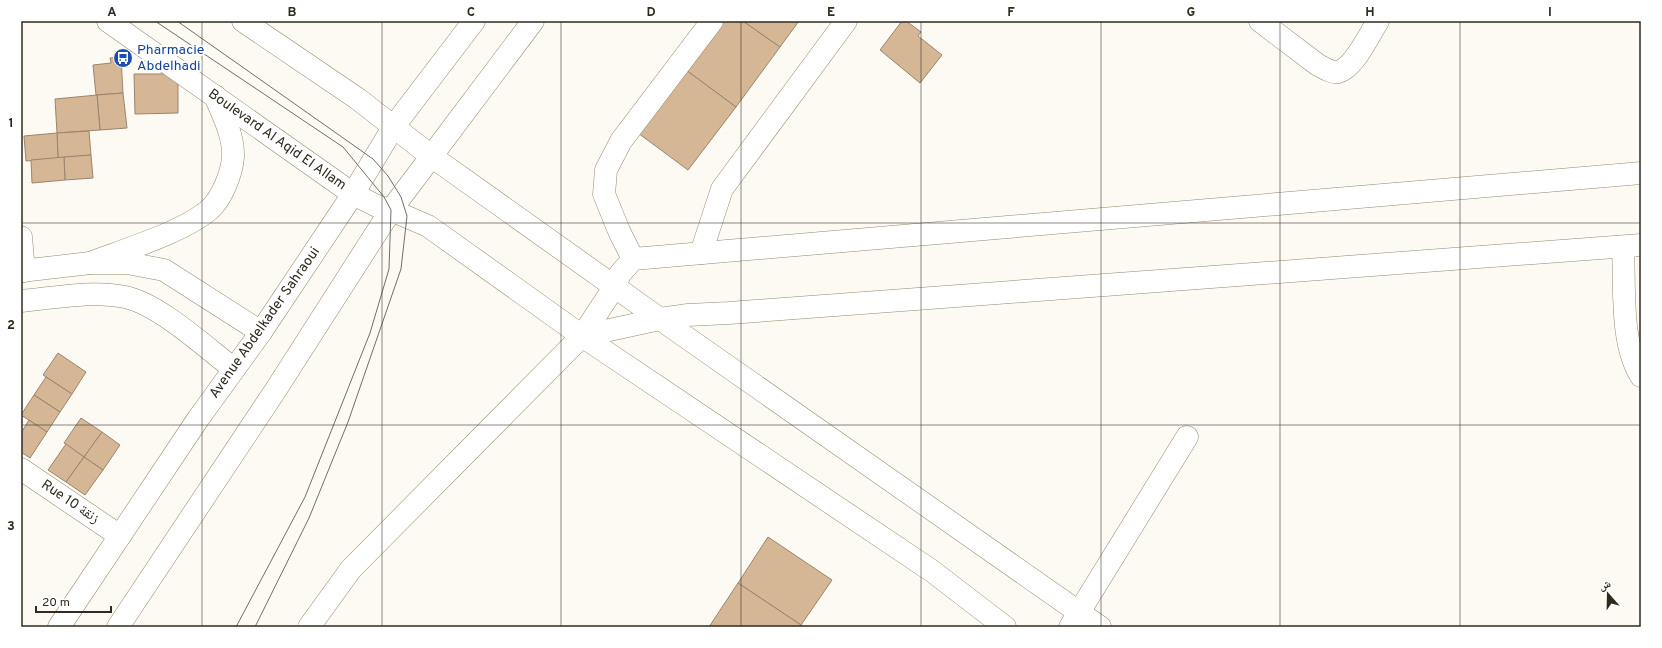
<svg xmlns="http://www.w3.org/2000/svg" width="1662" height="648" viewBox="0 0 1662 648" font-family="Overpass,'Noto Naskh Arabic',sans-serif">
  <rect width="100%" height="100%" fill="#fdfaf4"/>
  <g fill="#d5b695" stroke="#9a856e">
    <polygon points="722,21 743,21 780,47 736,107 686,70"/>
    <polygon points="743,21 799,21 780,47"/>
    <polygon points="902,21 906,21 921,32 918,36 942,55 920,83 880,50"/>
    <polygon points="121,57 123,93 96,95 93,65 111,63 110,58"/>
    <polygon points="686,70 736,107 688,170 638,133"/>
    <polygon points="134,74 178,74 178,113 135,114"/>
    <polygon points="123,93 127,128 100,130 97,95"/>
    <polygon points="97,95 100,130 57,133 55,99"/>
    <polygon points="89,131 91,155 58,158 57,133"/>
    <polygon points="57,133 58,158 26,161 24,136"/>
    <polygon points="91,155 93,178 65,180 64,157"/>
    <polygon points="64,157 65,180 32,183 31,160"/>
    <polygon points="58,353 86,372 72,394 43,375"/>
    <polygon points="46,377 72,394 60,412 34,395"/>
    <polygon points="34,395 60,412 47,432 21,415"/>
    <polygon points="81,418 102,432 84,457 64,443"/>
    <polygon points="29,420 47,432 30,458 21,452 21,433"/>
    <polygon points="102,432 120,445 103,470 84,457"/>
    <polygon points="66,444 84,457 66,482 48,470"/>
    <polygon points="84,457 103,470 85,495 66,482"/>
    <polygon points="768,537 832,580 801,625 738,583"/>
    <polygon points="738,583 804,627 709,627"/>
  </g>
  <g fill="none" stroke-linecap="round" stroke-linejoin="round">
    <defs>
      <g id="minor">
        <path d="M1260,21L1318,65C1324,68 1331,73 1338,72C1354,68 1369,35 1378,21"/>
        <polyline points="431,156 660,319 1100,627"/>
        <polyline points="391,210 428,226 582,336 932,571 1005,627"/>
        <polyline points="21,237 24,271"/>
        <path d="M1623,247C1625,286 1620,343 1641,376"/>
        <polyline points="701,253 722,189 846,21"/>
        <polyline points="633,259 619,231 604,194 606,170 621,141 712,21"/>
        <polyline points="21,271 90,263 127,263 164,270 261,332"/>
        <path d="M21,301C55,298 91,290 125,297C159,304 205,347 234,369"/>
        <polyline points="582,336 660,319 688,315 729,313 1641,245"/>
        <polyline points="21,469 120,536"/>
        <polyline points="309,627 351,569 582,336 615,286 620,274 633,259 1641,173"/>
        <polyline points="1070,627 1187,437"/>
      </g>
      <g id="major">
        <polyline points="108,21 353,194 377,206 391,210"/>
        <polyline points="243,21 358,99 431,156"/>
        <path d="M90,263C124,250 184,232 210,209C222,198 232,173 233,157C234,136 223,115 215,96"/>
        <polyline points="59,627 198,419 261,332 353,194 394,126 474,21"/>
        <polyline points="118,627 275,391 391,210 533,21"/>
      </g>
    </defs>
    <use href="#minor" stroke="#96886d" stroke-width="23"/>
    <use href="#major" stroke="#96886d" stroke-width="23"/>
    <use href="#minor" stroke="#fff" stroke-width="22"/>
    <use href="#major" stroke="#fff" stroke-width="22"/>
    <g stroke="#736e65" stroke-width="1">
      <polyline points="155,21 343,147 384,197 391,210 389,269 370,333 305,497 236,627"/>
      <polyline points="177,21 373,159 388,176 401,197 407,216 401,269 348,422 309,518 255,627"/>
    </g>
  </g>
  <path fill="none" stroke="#302a1f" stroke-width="1" stroke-opacity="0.55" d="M202,21V627M382,21V627M561,21V627M741,21V627M921,21V627M1101,21V627M1280,21V627M1460,21V627M21,223H1641M21,425H1641"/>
  <defs>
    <symbol id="bus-disc" viewBox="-11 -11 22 22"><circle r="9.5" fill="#1a4fb4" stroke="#fff"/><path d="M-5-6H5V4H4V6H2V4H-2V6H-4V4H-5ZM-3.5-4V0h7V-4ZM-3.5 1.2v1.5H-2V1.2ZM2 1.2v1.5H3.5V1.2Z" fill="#fff"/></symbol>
  </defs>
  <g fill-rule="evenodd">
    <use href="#bus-disc" x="112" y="47" width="22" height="22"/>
  </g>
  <g text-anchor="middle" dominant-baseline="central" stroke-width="4" stroke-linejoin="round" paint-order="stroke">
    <g font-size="14" fill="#164399" stroke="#fff" text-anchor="start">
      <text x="137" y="50">Pharmacie<tspan x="137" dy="16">Abdelhadi</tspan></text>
    </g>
    <g font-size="14" fill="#302a1f" stroke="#fff">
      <text transform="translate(277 140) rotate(35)">Boulevard Al Aqid El Allam</text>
      <text transform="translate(265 323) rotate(-55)">Avenue Abdelkader Sahraoui</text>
      <text transform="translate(70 502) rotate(34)">Rue 10 زنقة</text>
    </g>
  </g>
  <rect width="1662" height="648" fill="none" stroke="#ffffff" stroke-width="44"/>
  <g transform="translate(1608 594) rotate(340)" stroke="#ffffff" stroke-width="3" paint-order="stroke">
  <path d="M0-3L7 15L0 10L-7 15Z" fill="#302a1f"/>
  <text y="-6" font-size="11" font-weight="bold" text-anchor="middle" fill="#302a1f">ش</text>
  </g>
  <path d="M36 606v6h75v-6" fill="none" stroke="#302a1f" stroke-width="2"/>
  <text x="42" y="606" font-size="12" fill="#302a1f" stroke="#ffffff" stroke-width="3" paint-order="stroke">20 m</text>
  <rect x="22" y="22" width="1618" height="604" fill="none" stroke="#302a1f" stroke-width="1.5"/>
  <g font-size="13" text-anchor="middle" font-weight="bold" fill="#302a1f">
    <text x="112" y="16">A</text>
    <text x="292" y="16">B</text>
    <text x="471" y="16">C</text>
    <text x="651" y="16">D</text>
    <text x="831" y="16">E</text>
    <text x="1011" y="16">F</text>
    <text x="1191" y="16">G</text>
    <text x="1370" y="16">H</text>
    <text x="1550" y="16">I</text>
    <text x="11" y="127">1</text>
    <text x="11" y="329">2</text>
    <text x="11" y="530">3</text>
  </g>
</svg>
